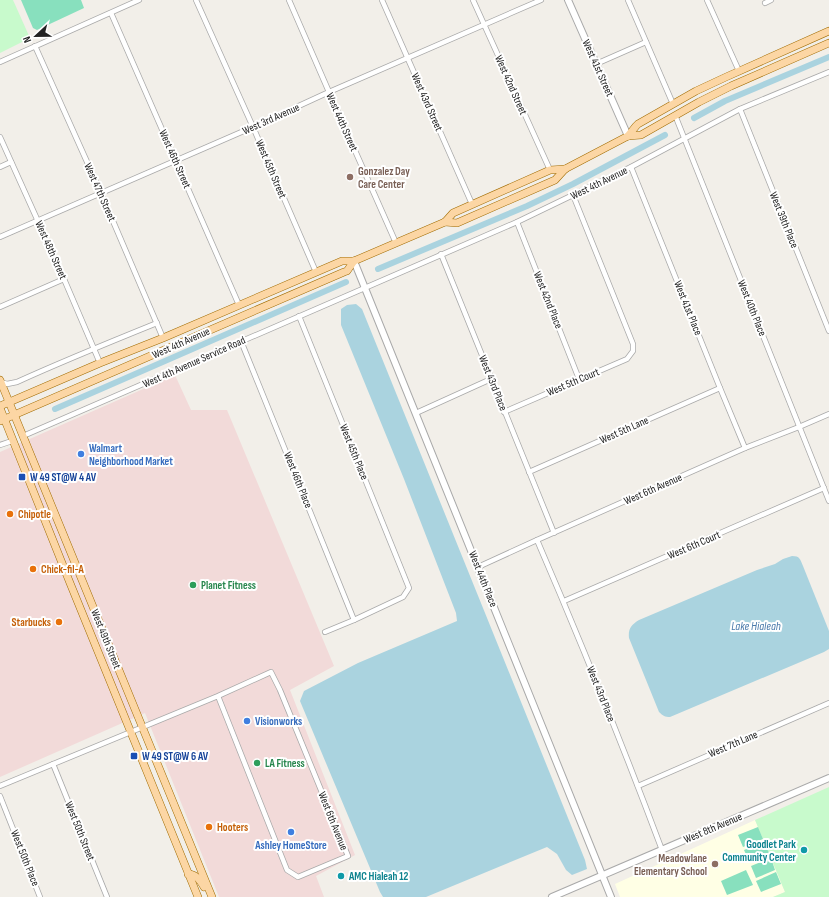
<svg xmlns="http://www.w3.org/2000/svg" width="829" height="897" viewBox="0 0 829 897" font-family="'Sofia Sans Condensed',sans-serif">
  <rect width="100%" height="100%" fill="#f2efe9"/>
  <polygon fill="#f2dad9" points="175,375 191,410 227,410 334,666 290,690 355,855 316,876 324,897 219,897 145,713 0,777 0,452"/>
  <polygon fill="#ffffe5" points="755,820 785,892 773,897 620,897 615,884"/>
  <g fill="#c8facc">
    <polygon points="0,0 13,0 30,38 0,53"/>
    <polygon points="829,787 829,897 773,897 785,892 755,820"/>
  </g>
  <g fill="#88e0be">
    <polygon points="21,0 81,0 84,8 37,30 33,28"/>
    <polygon points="758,827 763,839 743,847 738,835"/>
    <polygon points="764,842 769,853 749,861 744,850"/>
    <polygon points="771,858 775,870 756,878 751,866"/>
    <polygon points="746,870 753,885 727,895 721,881"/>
    <polygon points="776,872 781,884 761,892 756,881"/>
  </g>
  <g fill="#aad3df">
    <polygon points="356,304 362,309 585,860 587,869 572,875 566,870 557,854 547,847 426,897 383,897 380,892 300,701 304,691 358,663 457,621 456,613 404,479 341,325 341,309 347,305"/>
    <path d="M792,556C800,556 800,559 803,566L829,631V649L824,652L670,717C665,717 663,716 659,712L629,638C628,629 631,625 639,620L757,570L775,564L783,559Z"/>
  </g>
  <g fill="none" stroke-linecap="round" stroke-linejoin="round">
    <g stroke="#aad3df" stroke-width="6">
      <polyline points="694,118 725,101 829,57"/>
      <polyline points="378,269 527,206 573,184 665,135"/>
      <polyline points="55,409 346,282"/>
    </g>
    <defs>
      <g id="minor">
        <polyline points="196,0 253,127 316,272"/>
        <polyline points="289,0 329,92 396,243"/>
        <polyline points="382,0 472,204"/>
        <polyline points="473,0 550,170"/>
        <polyline points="628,0 673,104"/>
        <polyline points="707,0 739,71"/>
        <polyline points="765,3 771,0"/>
        <polyline points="111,13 239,305"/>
        <polyline points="35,46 101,193 163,338"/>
        <polyline points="0,62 139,0"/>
        <polyline points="596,64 646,42"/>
        <polyline points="740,109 829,331"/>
        <polyline points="675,115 829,501"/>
        <polyline points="0,137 64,279 100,363"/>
        <polyline points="0,167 11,162"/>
        <polyline points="631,167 720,388 745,448"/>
        <polyline points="517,222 579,379"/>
        <polyline points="0,237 253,127 329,92 541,0"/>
        <polyline points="441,254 554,533"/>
        <polyline points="0,307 64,279"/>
        <polyline points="299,316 409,588 403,597 354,620 325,632"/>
        <polyline points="241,341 354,620"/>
        <path d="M1,382L7,384L17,382C63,361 110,342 157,323"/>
        <polyline points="504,412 627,359 633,351 633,344 573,195"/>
        <polyline points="416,413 491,379"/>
        <polyline points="23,436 517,222 631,167 740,109 829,72"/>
        <polyline points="0,445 12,441"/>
        <polyline points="529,472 720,388"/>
        <path d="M537,540C581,642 623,746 662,850"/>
        <polyline points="478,567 537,540 745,448 799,427 829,414"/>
        <polyline points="564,601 824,488"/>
        <polyline points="53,764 107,897"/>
        <polyline points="0,786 218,696 287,870 298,877 348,856 280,690 271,672 218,696"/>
        <polyline points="638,786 829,703"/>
        <polyline points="0,796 40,897"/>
      </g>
      <g id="tertiary">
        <polyline points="568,0 628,136"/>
        <polyline points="354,261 611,897"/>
        <polyline points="552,897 829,778"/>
      </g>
      <g id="primary">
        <polyline points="628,136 636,126 638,124 696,91 726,77 829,31"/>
        <polyline points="445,222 457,223 555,180 565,169 628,136 641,135 699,102 731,86 829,43"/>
        <polyline points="0,380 212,897"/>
        <polyline points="0,406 100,363 163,338 342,261 354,261 445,222 453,213 550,170 565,169"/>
        <polyline points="0,408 70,583 198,897"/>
        <polyline points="0,421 344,272 347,271 354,261"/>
        <path d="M188,874C196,874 200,880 204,887"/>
      </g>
    </defs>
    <use href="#minor" stroke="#a9a9a9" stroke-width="6"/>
    <use href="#tertiary" stroke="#a9a9a9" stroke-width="8"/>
    <use href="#primary" stroke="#a06b00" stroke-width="8"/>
    <use href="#minor" stroke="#fff" stroke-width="4.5"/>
    <use href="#tertiary" stroke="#fff" stroke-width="6"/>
    <use href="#primary" stroke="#fcd6a4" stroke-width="7"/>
  </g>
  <g fill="#8d6e63" stroke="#fff" stroke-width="1.5">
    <circle cx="350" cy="177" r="4"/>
    <circle cx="715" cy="864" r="4"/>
  </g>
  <g fill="#3f7fe0" stroke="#fff" stroke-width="1.5">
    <circle cx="81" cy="454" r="4"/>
    <circle cx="247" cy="721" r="4"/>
    <circle cx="291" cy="832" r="4"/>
  </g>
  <g fill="#1a4fb4" stroke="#fff" stroke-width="1.5">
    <rect x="18" y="473" width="8" height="8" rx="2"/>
    <rect x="130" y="752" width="8" height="8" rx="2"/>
  </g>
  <g fill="#e8710a" stroke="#fff" stroke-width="1.5">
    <circle cx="10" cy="514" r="4"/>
    <circle cx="33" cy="569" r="4"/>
    <circle cx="59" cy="622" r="4"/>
    <circle cx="209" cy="827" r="4"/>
  </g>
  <g fill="#2e9e5b" stroke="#fff" stroke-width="1.5">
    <circle cx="193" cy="585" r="4"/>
    <circle cx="257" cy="763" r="4"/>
  </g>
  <g fill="#0f9aa8" stroke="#fff" stroke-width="1.5">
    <circle cx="804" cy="850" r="4"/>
    <circle cx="341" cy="876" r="4"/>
  </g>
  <g text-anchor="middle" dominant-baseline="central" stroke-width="4" stroke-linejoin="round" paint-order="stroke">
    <g font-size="11" fill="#222" stroke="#fff">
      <text transform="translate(598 68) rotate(66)">West 41st Street</text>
      <text transform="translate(511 85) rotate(66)">West 42nd Street</text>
      <text transform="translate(427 102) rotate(66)">West 43rd Street</text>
      <text transform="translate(271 119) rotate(-24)">West 3rd Avenue</text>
      <text transform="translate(342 122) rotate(66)">West 44th Street</text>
      <text transform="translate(175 159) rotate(66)">West 46th Street</text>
      <text transform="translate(271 169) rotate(67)">West 45th Street</text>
      <text transform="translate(599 183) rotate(-26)">West 4th Avenue</text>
      <text transform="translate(100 192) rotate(66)">West 47th Street</text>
      <text transform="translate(784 220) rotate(68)">West 39th Place</text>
      <text transform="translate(51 250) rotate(66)">West 48th Street</text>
      <text transform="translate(548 300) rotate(68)">West 42nd Place</text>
      <text transform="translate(688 308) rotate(68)">West 41st Place</text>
      <text transform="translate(752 308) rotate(68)">West 40th Place</text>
      <text transform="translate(181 343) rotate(-24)">West 4th Avenue</text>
      <text transform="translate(194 362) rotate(-24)">West 4th Avenue Service Road</text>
      <text transform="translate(573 382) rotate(-23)">West 5th Court</text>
      <text transform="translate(493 383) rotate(68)">West 43rd Place</text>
      <text transform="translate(624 430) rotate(-24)">West 5th Lane</text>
      <text transform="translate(354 452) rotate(68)">West 45th Place</text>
      <text transform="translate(298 480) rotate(68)">West 46th Place</text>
      <text transform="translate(653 489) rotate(-24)">West 6th Avenue</text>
      <text transform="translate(694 545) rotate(-23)">West 6th Court</text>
      <text transform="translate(483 579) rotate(68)">West 44th Place</text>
      <text transform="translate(106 639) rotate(68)">West 49th Street</text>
      <text transform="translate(601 694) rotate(68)">West 43rd Place</text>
      <text transform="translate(733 744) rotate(-23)">West 7th Lane</text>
      <text transform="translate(333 821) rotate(68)">West 6th Avenue</text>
      <text transform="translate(713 828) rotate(-23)">West 8th Avenue</text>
      <text transform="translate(80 831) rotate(68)">West 50th Street</text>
      <text transform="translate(25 858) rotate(68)">West 50th Place</text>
    </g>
    <g font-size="11" font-weight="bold" fill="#785e54" stroke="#fff" text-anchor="start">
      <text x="358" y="171">Gonzalez Day<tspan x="358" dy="13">Care Center</tspan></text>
      <text x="707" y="858" text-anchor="end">Meadowlane<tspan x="707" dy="13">Elementary School</tspan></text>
    </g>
    <g font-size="11" font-weight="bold" fill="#366cbe" stroke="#fff" text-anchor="start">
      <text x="89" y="448">Walmart<tspan x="89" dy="13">Neighborhood Market</tspan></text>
      <text x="255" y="721">Visionworks</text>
      <text x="291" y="845" text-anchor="middle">Ashley HomeStore</text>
    </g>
    <g font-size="11" font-weight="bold" fill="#164399" stroke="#fff" text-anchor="start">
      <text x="30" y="477">W 49 ST@W 4 AV</text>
      <text x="142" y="756">W 49 ST@W 6 AV</text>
    </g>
    <g font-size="11" font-weight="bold" fill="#c56008" stroke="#fff" text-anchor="start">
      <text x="18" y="514">Chipotle</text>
      <text x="41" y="569">Chick-fil-A</text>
      <text x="51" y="622" text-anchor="end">Starbucks</text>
      <text x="217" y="827">Hooters</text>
    </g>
    <g font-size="11" font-weight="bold" fill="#27864d" stroke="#fff" text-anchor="start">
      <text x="201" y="585">Planet Fitness</text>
      <text x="265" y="763">LA Fitness</text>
    </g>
    <g font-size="11" font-weight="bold" fill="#0d838f" stroke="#fff" text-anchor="end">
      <text x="796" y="844">Goodlet Park<tspan x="796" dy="13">Community Center</tspan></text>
      <text x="349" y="876" text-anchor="start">AMC Hialeah 12</text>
    </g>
    <g font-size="12" font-style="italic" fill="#4a7aab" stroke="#fff">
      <text x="756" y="626">Lake Hialeah</text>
    </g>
  </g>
  <g transform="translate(36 36) rotate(248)" stroke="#ffffff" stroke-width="3" paint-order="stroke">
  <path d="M0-3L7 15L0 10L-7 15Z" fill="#222222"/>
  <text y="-6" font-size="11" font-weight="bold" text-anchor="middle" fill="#222222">N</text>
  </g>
</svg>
